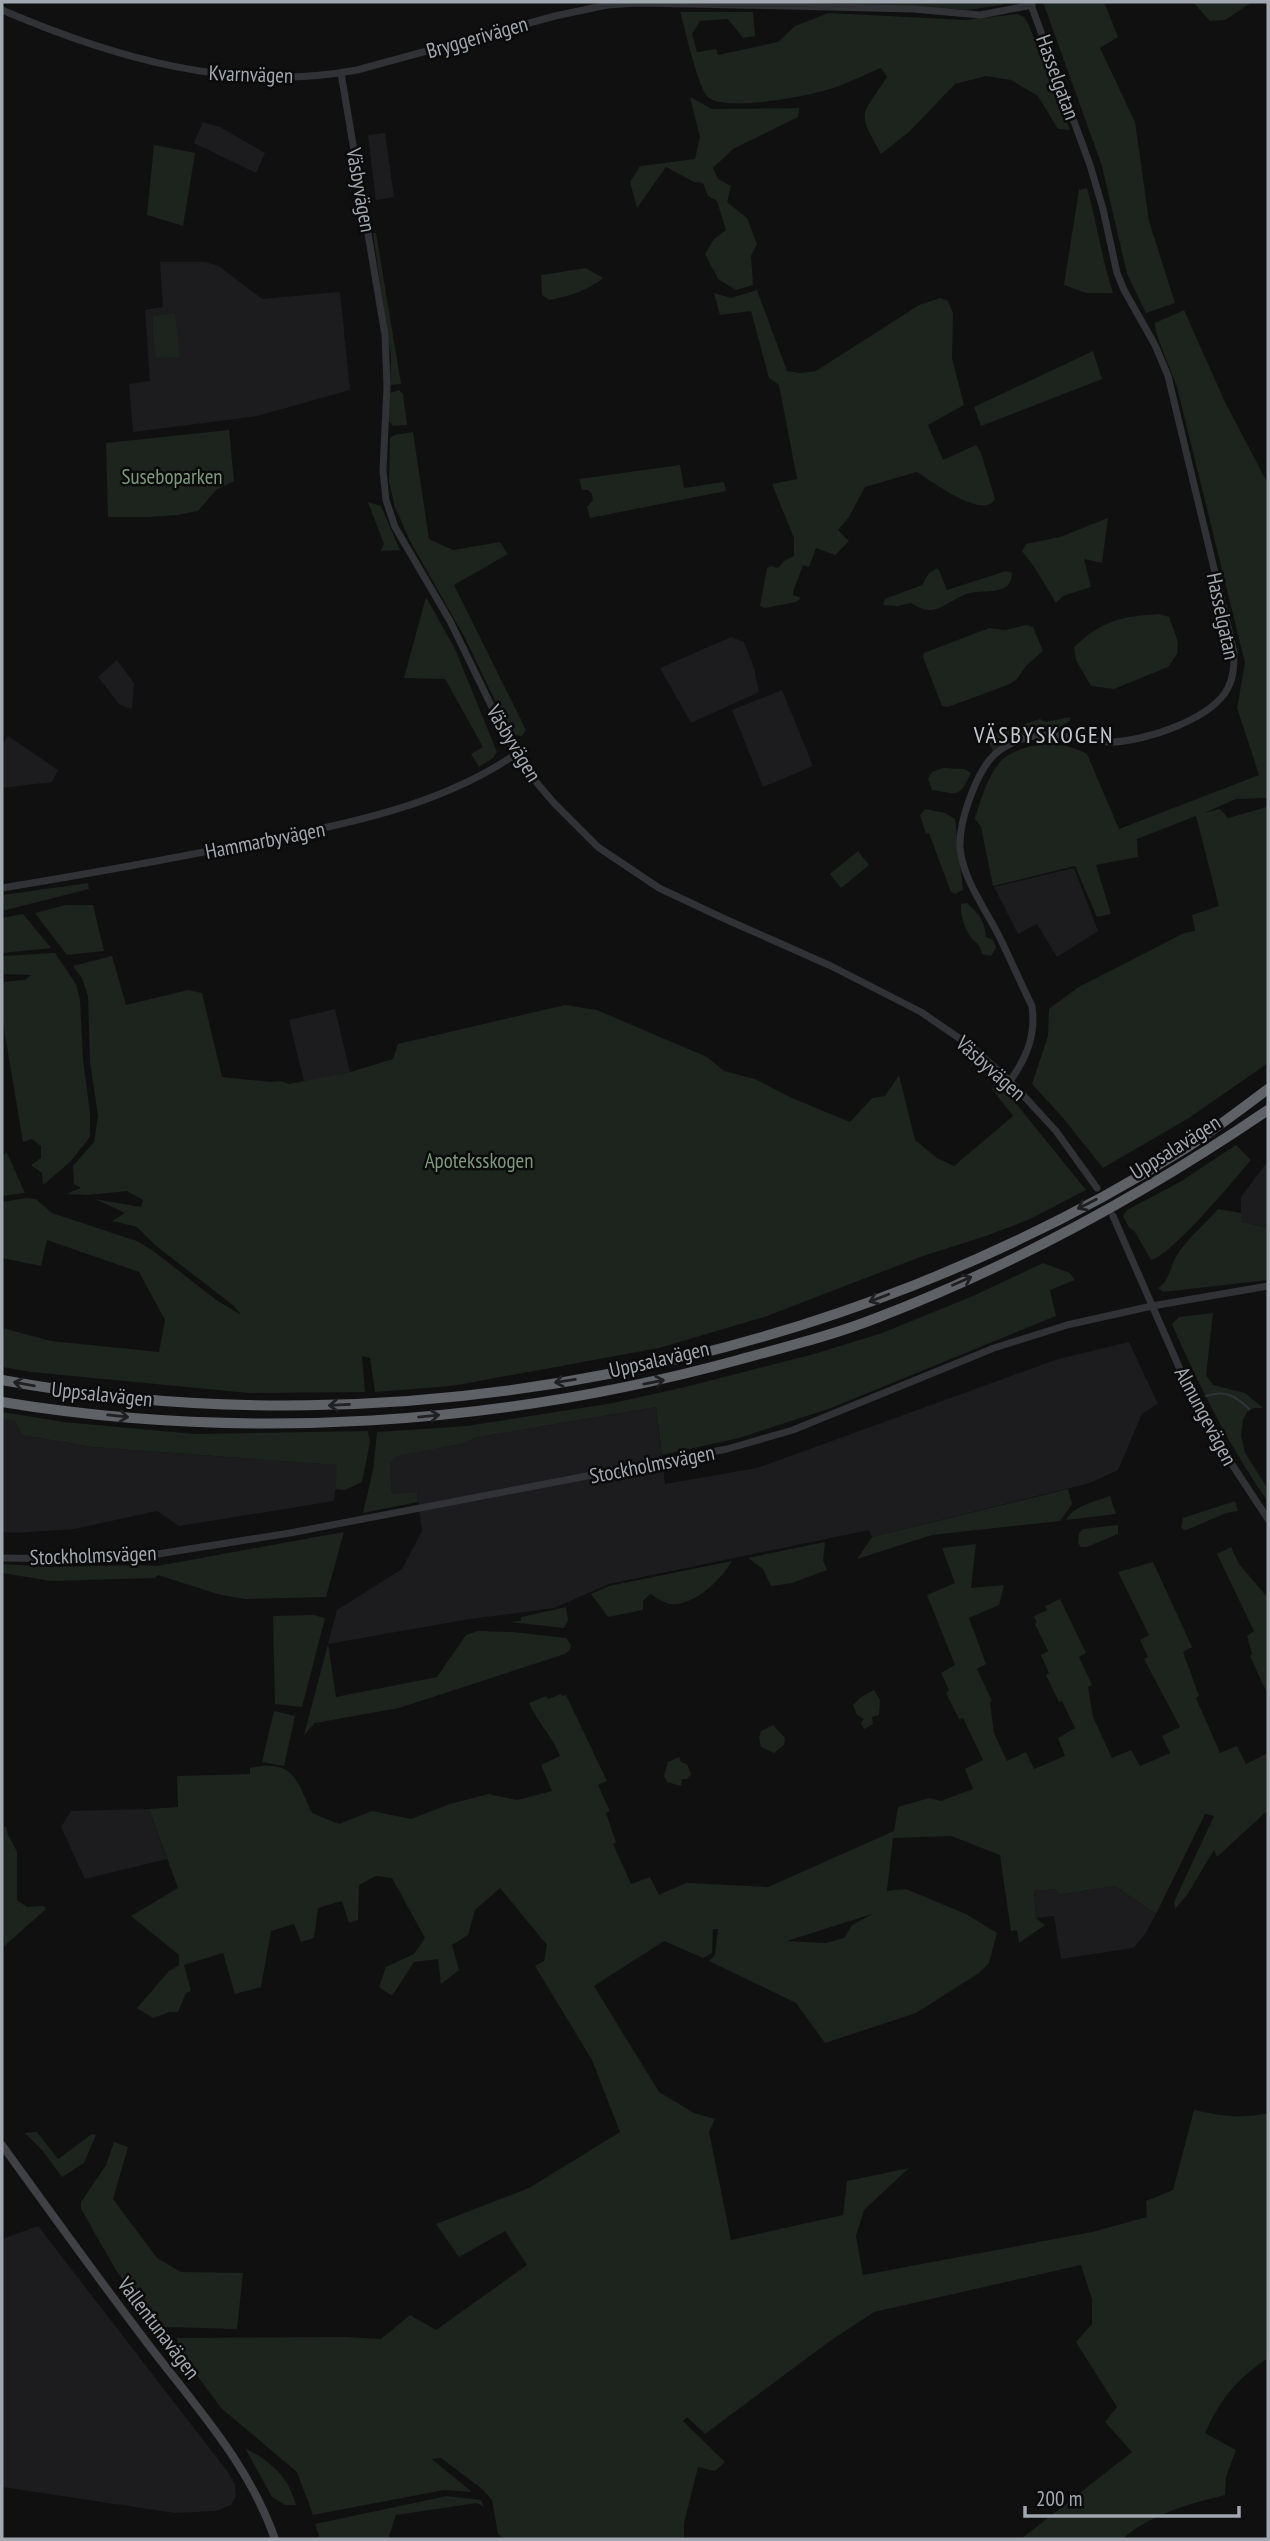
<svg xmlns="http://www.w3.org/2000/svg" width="1270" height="2541" viewBox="0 0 1270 2541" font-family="'PT Sans Narrow',sans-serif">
  <rect width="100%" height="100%" fill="#101011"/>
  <g fill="#1c1c1e">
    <polygon points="203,122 220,127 265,153 256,173 194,143"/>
    <polygon points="385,133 394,197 376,200 368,135"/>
    <polygon points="160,262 205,262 219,266 262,299 340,292 350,390 257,416 133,432 129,384 150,381 145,310 163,307"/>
    <polygon points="731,637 744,642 754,668 759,692 691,723 660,668"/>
    <polygon points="117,660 134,683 132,709 120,705 98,677"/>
    <polygon points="782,690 813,766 763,787 732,710"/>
    <polygon points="8,736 58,770 52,782 2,788 2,746"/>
    <polygon points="1074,868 1098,931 1057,957 1037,924 1018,934 994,887"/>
    <polygon points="335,1009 350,1072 304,1082 289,1020"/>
    <polygon points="1268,1161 1268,1228 1241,1222 1241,1197"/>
    <polygon points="1129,1342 1158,1404 1142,1414 1118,1470 1090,1483 872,1537 869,1530 609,1584 554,1608 464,1620 328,1644 337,1610 402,1569 422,1531 417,1492 392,1495 390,1463 397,1455 466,1443 474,1438 656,1407 665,1484 757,1468 1058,1359"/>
    <polygon points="2,1419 15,1420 21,1435 92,1447 338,1465 334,1501 179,1526 157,1511 74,1529 15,1533 2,1532"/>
    <polygon points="149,1809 167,1859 85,1879 61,1827 71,1811"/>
    <polygon points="1115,1886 1156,1914 1145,1934 1133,1948 1061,1959 1054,1916 1036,1918 1034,1891 1055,1889 1059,1895"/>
    <polygon points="38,2226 227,2471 235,2484 236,2496 231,2505 216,2511 175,2513 2,2487 2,2239"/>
  </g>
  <g fill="#1d231d" fill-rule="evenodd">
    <polygon points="817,2 1007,2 1001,5 968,10"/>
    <polygon points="1043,2 1104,2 1118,37 1100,48 1135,122 1149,221 1175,303 1146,313 1127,274 1102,166"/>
    <polygon points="1193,2 1252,2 1225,20 1210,21"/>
    <path d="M680,12H753L755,36L743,38L728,19L700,21L692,34L697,52L716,49L718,55L778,42L795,26L829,13L966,20L1017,14L1024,17L1028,23L1070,130L1058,129L1038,96L1011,80L986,76L955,84L909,132L881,154C857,111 860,118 887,77L881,68C863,75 845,85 826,90C804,97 728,111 709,98C698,90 685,28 680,12Z"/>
    <polygon points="690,97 712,109 799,108 798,117 733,149 713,168 718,179 731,186 727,202 747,218 757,244 751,256 753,285 736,290 718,279 705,254 714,239 726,230 717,201 708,196 703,183 694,182 666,167 637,208 630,182 640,166 695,159 700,137"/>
    <polygon points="154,145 195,153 183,226 147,215"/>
    <path d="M1087,188C1097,223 1102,259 1113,293H1086L1064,285L1079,190Z"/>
    <polygon points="373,233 376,233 401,384 390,385 391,357"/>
    <path d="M586,268L603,278C590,290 566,297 549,300L542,295L541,275Z"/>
    <path d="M757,290L787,371L800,373L816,371L919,305L940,298L948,301L953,313L952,358L964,405L928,425L943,460L976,445L981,453L995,499C983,521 932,481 917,472L865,487L849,517L838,530L849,541L835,555L816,548L809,567L803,565L793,592V595L801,598L796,602L765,608L760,606L767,568L771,566L778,568L784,561L794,556V538L772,484L797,479L779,385L769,378L751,311L720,315L714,293L731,298Z"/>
    <path d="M1184,310L1224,400L1268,484V798L1236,799L1204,813L1220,809L1228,818L1267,807L1268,1063L1189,1118L1103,1168L1063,1118L1032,1084L1048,1036L1049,1009L1077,988L1184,933L1195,931L1192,915L1219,906L1196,816L1137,839L1138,857L1096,865L1111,914L1097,917L1075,866L993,886L981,827L975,819C980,801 989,772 1003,759C1025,741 1064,740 1087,754L1119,829L1259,775L1237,708L1245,663L1177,387C1172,372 1154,334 1155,323Z"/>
    <polygon points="175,313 180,357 156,358 153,337 153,316"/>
    <polygon points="1093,351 1102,379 981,426 974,407"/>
    <polygon points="399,390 403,394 407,425 393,426 389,421 390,393"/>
    <polygon points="229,430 234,481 216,490 198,511 178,515 150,517 108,517 106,443"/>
    <polygon points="413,432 429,539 453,550 500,542 508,554 454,585 526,730 522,736 514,735 509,730 465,638 410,541 395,507 389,482 390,438 394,435"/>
    <polygon points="680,465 684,488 724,482 726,491 590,518 587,507 593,500 592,494 588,490 582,490 579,479"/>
    <polygon points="368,502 381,506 400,550 381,551 384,544"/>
    <polygon points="1108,518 1102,563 1084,559 1091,587 1063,596 1056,603 1035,568 1022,551 1026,544 1060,537"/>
    <path d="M938,568L947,590L1006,571L1012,573C1012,598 981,588 967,594C944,602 936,620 911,603L897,606L883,605L885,599L922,585L929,573Z"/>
    <polygon points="426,597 455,649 497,752 493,758 479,767 471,754 483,747 445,679 404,678"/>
    <path d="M1160,614L1169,617L1178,642L1177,654L1168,667L1114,689L1091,686L1076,660L1074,647C1103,620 1122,616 1160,614Z"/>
    <polygon points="1027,625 1033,627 1043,651 1026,666 1017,679 1010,684 948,707 942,706 923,657 924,653 989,628 1005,630"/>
    <path d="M1070,717V720C1056,733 1046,728 1028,733C1015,737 1004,742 993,751L986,737L990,735L1040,719L1046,722Z"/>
    <path d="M943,768L965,769L971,773C958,799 959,794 932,790L928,779L932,772Z"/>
    <polygon points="925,809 945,813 955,819 963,890 955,894 951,892 929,833 926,834 920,815"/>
    <polygon points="858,851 869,865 841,888 830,874"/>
    <polygon points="88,883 89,889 2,911 2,895"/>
    <path d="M967,903C979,914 985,921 986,937L993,940L996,948L991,956L982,954C980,945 978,944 972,939C965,931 960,914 961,904Z"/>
    <polygon points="66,905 93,905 104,951 67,955 35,913"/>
    <polygon points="23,914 51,948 2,953 2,918"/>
    <polygon points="55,953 76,984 80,1000 83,1059 90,1113 90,1137 70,1162 43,1185 42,1173 31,1165 41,1158 41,1146 32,1139 23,1142 2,1017 2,982 25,980 31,975 2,974 2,956"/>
    <polygon points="112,956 126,1005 188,990 202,993 222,1077 271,1082 281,1081 289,1084 350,1072 393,1059 398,1044 565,1005 597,1010 707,1057 724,1071 755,1079 792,1098 850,1122 872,1098 885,1096 899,1075 915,1140 937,1158 954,1166 1013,1116 992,1089 997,1080 1086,1190 1030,1219 986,1236 923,1256 767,1316 659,1348 452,1386 375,1392 370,1358 362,1356 365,1392 249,1393 31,1372 2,1367 2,1328 51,1341 159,1352 165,1320 139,1272 47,1240 41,1266 2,1258 2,1202 26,1198 36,1199 52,1213 137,1241 152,1250 215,1299 241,1315 234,1306 155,1245 137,1227 112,1221 125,1213 95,1199 141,1207 143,1200 127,1191 88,1195 66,1194 81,1188 74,1184 73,1166 94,1142 98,1116 90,1062 88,996 82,978 73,966"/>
    <path d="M1236,1145L1251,1160C1234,1180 1172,1255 1151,1260L1135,1232L1129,1227L1123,1216L1127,1210L1180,1182Z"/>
    <polygon points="7,1153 25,1193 2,1196 2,1155"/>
    <path d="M1218,1209L1241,1213V1222L1268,1228V1280L1163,1292L1158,1288C1170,1281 1170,1266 1177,1255C1187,1239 1205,1224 1218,1209Z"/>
    <polygon points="1043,1263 1070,1273 1075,1280 1050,1290 1056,1316 831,1408 739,1438 662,1455 656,1407 474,1438 466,1443 397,1456 390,1463 392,1494 417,1492 418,1502 363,1513 373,1470 377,1432 467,1426 613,1403 685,1387 814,1354 882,1333 973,1296"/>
    <path d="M1213,1313L1206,1375L1213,1385L1245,1393L1263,1408H1254L1247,1412L1243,1420L1241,1435L1245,1453L1268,1489V1502C1229,1446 1199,1386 1172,1324L1179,1317Z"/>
    <polygon points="2,1412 64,1422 195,1434 368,1431 370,1442 362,1482 345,1490 335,1489 337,1465 92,1447 21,1435 15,1421 2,1419"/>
    <polygon points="1068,1489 1072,1504 1060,1521 932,1535 857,1559 872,1537"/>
    <path d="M1110,1496L1116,1514L1066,1520C1073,1506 1096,1501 1110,1496Z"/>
    <polygon points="1235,1501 1238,1511 1226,1513 1189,1529 1184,1530 1181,1527 1183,1518"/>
    <polygon points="1118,1525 1118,1534 1087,1547 1081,1547 1078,1543 1079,1533 1083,1529"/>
    <polygon points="344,1532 326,1597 245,1599 217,1594 158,1575 155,1578 51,1581 2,1573 2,1564 51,1567 138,1565 157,1566"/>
    <polygon points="825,1542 823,1560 827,1570 792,1583 771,1586 763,1569 748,1558"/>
    <path d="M976,1544L971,1588L1004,1585L999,1605L969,1618L986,1664L977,1669L992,1701L990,1702L994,1733L1007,1761L1026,1752L1034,1769L1065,1756L1058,1738L1075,1728L1062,1701L1059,1702L1046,1675L1049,1673L1041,1655L1048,1651L1035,1624L1037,1622L1034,1616L1047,1610L1045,1606L1060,1599L1086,1653L1079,1657L1092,1685L1088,1687L1093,1717L1112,1758L1131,1750L1140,1766L1170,1753L1162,1736L1180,1727L1144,1659L1148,1657L1140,1640L1149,1635L1118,1572L1153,1562L1192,1647L1183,1652L1199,1696L1196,1698L1220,1753L1237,1746L1246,1764L1268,1753V1810L1217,1857L1214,1850L1187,1895L1175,1909L1174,1902L1214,1816L1205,1814L1156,1914L1115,1886L1059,1895L1055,1889L1034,1891L1036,1918L1045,1925L1019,1943L1017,1930L1011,1931L1000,1855L951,1836L893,1838L887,1891L906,1889L966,1914L997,1933L989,1963L979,1973L916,2013L825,2043L796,2003L709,1961L715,1955L718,1929H713L712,1953L703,1958L664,1941L594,1986L659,2092L694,2113L715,2119L709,2132L731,2240L843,2215L847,2181L909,2168L864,2210L856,2236L863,2275L1092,2232L1147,2217L1146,2201L1173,2190L1194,2110C1220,2116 1242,2119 1268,2113V2358C1236,2380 1221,2398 1205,2433L1236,2450L1226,2477L1225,2495C1188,2504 1152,2514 1122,2539H1021L1132,2452L1105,2422L1117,2407L1076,2342L1092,2324V2299L1081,2265L874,2312L830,2341L705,2434L687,2417L683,2421L725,2462L715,2471L698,2467L684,2523V2539H505L498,2534L492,2500L482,2489L441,2458L432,2459L472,2492L444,2490L313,2515L297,2472L221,2408L179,2351L177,2338L345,2337L381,2339L410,2315L436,2330L527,2265L505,2231L459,2257L436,2224L529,2188L620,2132L592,2060L535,1966L544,1961L547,1945L500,1888L475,1910L468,1935L452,1945L459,1970L441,1984L438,1959L414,1962L392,1996L379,1987L386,1967L414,1954L425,1938L392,1878L376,1876L359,1885L358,1920L349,1923L342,1901L318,1908L314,1938L301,1942L294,1924L271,1931L261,1987L235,1994L223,1953L184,1965L191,1991L186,1993L178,2012H170L153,2018L137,2008L169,1971L179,1965V1955L131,1916L178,1888L149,1809L178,1807L177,1776L250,1774V1768C294,1759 296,1779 312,1813L339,1824L372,1811L411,1819L450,1804L488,1794L517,1800L552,1791L541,1765L560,1756C552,1736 538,1723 529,1703L546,1696L548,1699L561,1694L562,1696L566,1695L607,1781L598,1785L610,1811L606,1813L616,1842L613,1844L631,1884L650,1877L659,1895L686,1883L768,1887L894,1831L898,1807L929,1798L941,1801L973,1789L965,1769L983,1760L963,1718L959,1719L946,1693L949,1690L941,1673L955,1665L927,1595L955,1583L942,1548ZM872,1914L852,1925L844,1938L826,1943L787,1941Z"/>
    <polygon points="1231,1547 1239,1564 1268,1598 1268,1695 1250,1656 1252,1654 1247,1636 1254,1631 1217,1554"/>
    <path d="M732,1561C722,1579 693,1607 670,1604C664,1603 656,1597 650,1594L643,1601V1610L608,1617L591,1594L609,1586Z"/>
    <polygon points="566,1607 568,1620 564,1628 509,1622 521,1621 521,1617"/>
    <polygon points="313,1615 325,1618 302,1707 275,1704 273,1616"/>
    <polygon points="478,1631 513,1632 566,1638 571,1645 570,1650 565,1654 399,1708 315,1723 304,1735 328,1644 336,1697 437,1677 466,1635"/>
    <polygon points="874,1690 880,1700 879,1715 872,1717 873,1724 864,1729 861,1723 864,1719 857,1715 853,1705 861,1697"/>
    <polygon points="274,1711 295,1716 284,1766 262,1762"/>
    <polygon points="773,1725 785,1738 784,1745 774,1753 761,1747 759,1738 761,1731"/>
    <polygon points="679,1757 681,1762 687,1764 691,1774 687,1779 682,1779 681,1786 667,1782 664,1776 668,1762"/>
    <path d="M2,1826L6,1827C8,1838 13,1842 17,1852V1900L27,1907L44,1906L46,1909L2,1948Z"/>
    <polygon points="37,2132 58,2159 92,2134 96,2135 84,2163 62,2177 42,2150 25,2133"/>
    <polygon points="114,2142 128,2147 113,2199 157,2258 181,2272 243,2273 237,2329 165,2327 138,2302 116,2270 81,2209 81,2202 106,2165"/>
    <path d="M245,2448C271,2462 288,2476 296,2505H285L272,2497Z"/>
    <polygon points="447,2496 481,2500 484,2507 477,2503 396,2515 388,2539 320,2539 315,2524"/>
  </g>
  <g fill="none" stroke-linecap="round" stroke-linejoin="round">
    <path stroke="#2d353a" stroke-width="2" d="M1206,1396C1224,1390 1235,1395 1249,1409"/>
    <g stroke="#313236" stroke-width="7">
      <path d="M2,10C114,58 234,93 357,70L555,16L607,5L637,3L789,6L913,9L980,15L1032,5"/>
      <polyline points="341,73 385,335 387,387 383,470 386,500 395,527 450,621 507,738 525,769 554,803 598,847 659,888 725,919 831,966 921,1012 972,1047 1010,1081 1056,1131 1097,1188"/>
      <path d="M2,888C81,875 160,861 239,845C334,826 434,810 516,754"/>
      <path d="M1010,1081C1027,1057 1036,1035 1032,1006C1020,982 1010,958 998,934C984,907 962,877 960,847C959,821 976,772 995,754C1009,742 1030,734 1049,735C1070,735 1091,742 1112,742C1146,741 1212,719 1228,688C1234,676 1234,664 1234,652L1168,376L1155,345L1124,290L1117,273L1103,209L1090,165L1030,2"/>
      <polyline points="1113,1216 1186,1383 1216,1440 1268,1519"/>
      <polyline points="2,1558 73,1559 158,1554 290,1533 727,1449 793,1430 994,1348 1067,1325 1152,1306 1268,1286"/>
    </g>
    <path stroke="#3f4145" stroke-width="8" d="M2,2145C51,2213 100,2281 151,2348C198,2409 249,2465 275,2539"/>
    <g stroke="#5e6166" stroke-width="10">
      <path d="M2,1380C401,1454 843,1364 1186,1148C1214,1130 1241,1109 1268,1089"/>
      <path d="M2,1402C246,1442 500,1425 738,1360C785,1347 834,1335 879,1317C1017,1264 1146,1193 1268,1110"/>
    </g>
  </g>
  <defs><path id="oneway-shaft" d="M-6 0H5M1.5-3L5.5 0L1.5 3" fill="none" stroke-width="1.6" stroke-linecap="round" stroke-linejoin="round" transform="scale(1.75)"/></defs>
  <g stroke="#202022">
    <use href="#oneway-shaft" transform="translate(1087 1204) rotate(153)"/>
    <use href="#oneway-shaft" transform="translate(962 1281) rotate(-24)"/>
    <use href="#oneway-shaft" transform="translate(879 1298) rotate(159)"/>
    <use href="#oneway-shaft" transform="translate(565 1381) rotate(171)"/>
    <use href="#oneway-shaft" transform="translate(654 1382) rotate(-11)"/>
    <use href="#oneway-shaft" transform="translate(24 1384) rotate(-170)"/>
    <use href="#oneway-shaft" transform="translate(339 1405) rotate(177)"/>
    <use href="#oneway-shaft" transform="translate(118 1416) rotate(6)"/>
    <use href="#oneway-shaft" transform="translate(429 1416) rotate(-6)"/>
  </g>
  <g text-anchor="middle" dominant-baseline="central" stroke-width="5" stroke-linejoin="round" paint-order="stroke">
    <g font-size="21" fill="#a2a8b0" stroke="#0b0b0c">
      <text transform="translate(477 37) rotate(-16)">Bryggerivägen</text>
      <text transform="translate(251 74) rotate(2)">Kvarnvägen</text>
      <text transform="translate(1058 77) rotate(70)">Hasselgatan</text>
      <text transform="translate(361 190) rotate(80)">Väsbyvägen</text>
      <text transform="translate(1223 616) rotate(78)">Hasselgatan</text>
      <text transform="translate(514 743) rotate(59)">Väsbyvägen</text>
      <text transform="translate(265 840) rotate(-11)">Hammarbyvägen</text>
      <text transform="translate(991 1068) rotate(42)">Väsbyvägen</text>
      <text transform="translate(1175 1147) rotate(-32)">Uppsalavägen</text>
      <text transform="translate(659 1359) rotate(-13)">Uppsalavägen</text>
      <text transform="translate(102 1394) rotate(6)">Uppsalavägen</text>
      <text transform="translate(1206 1416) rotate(62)">Almungevägen</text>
      <text transform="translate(652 1464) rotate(-11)">Stockholmsvägen</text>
      <text transform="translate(93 1555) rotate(-2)">Stockholmsvägen</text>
      <text transform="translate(159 2328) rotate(53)">Vallentunavägen</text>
    </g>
    <g font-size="21" fill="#7c9a7b" stroke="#0b0b0c">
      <text x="172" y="476">Suseboparken</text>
      <text x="479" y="1160">Apoteksskogen</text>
    </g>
    <g font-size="23" letter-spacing="2" fill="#c3c6cd" stroke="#0b0b0c">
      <text x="1044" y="734">VÄSBYSKOGEN</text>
    </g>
  </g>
  <rect width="1270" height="2541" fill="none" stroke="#a2a8b0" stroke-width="7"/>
  <path d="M1025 2506v10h214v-10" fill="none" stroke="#a2a8b0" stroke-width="3.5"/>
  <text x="1036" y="2506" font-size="21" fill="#a2a8b0" stroke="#0b0b0c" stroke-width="5" paint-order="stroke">200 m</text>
</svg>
